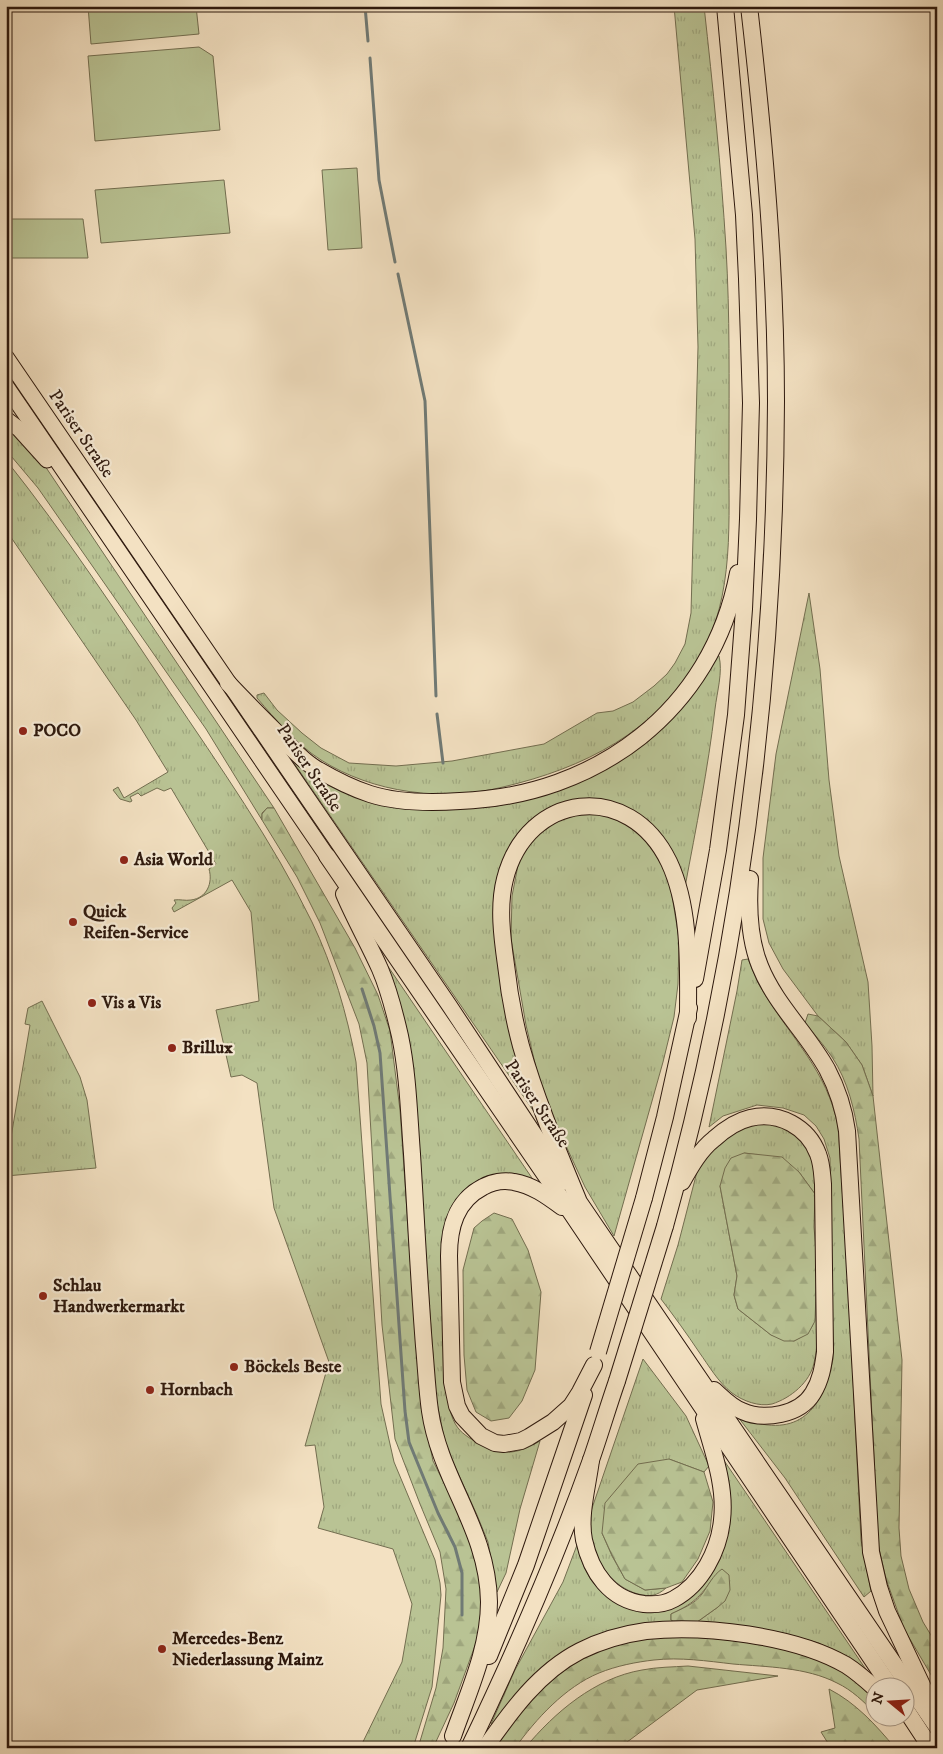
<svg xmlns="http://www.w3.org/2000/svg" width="943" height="1754" viewBox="0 0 943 1754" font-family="'IM FELL DW Pica',serif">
  <defs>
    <pattern id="grass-tufts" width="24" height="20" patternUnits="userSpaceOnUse" patternTransform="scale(1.25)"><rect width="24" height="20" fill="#b9c394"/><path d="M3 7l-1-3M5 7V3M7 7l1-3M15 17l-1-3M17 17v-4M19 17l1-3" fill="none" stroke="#9fa77e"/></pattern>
    <pattern id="forest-firs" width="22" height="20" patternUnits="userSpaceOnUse" patternTransform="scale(1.25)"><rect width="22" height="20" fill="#b9c394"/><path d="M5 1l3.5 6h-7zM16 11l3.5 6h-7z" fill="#9fa77e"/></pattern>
  </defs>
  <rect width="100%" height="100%" fill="#f3e1c2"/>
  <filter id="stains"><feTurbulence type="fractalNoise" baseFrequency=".004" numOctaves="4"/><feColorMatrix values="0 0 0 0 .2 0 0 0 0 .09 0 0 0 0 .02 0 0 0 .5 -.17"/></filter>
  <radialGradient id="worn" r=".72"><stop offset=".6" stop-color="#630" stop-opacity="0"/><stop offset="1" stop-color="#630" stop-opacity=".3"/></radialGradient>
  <g fill="url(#grass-tufts)" stroke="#736e50">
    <path d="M674,6H704C713,87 721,167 726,248C730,315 729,382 729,449C728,518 736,596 699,658C656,732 584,768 503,787C443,802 373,793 321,760C296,744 276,720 257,698V695L264,693L277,710L302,733L321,748L349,763L396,766L452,761L544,744L597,713L613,711L633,702L654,686L667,674L675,663L685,644L691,613L698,347L695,239Z"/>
    <polygon points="6,424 45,466 274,808 267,808 262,813 262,820 206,729 38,488 6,450"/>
    <path d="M6,460C65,534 117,613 169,691C220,767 272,840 312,922C333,966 347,1014 356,1062L381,1404L394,1462L435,1560L440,1583L441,1595L432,1687L413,1748H360L402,1662L412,1604L393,1549L318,1528L324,1507L315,1445L305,1446L329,1362L274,1208L257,1083L242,1075L231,1077L216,1010L259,1001L251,912L232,880L174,912L172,908L176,903L174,900C180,899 185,901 191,900C207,898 213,883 209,869L216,864L171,788L164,791L157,788L141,796L138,793L130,797L132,801L130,802L120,799L113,790L118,787L124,798L168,772L136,720L6,530Z"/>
    <polygon points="809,593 820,669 829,780 839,856 868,982 872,1046 873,1096 862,1065 846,1042 818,1016 783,969 769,943 763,919 763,858 776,754"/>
    <path d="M719,656C723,672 717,692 715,709C708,769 696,828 685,887L656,832L640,815L623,806L605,801L589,798L563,803L544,812L496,895L539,1119L285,750L319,777L462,808L497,806L538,796L573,785L616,763L651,739L676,714L701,682L716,657Z"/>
    <polygon points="583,812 606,816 627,824 645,837 669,877 679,939 678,984 674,1017 663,1062 614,1236 585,1187 555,1122 537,1072 526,1025 511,939 512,896 519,860 531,842 548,826 563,817"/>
    <path d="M383,959L534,1181H477L462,1192L452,1205L446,1391C449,1403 450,1418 458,1428C467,1440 496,1453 511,1452C522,1451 531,1446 540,1441L520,1509L506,1573L497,1592L488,1542L477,1515L446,1447L436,1398L412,1065Z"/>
    <path d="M748,959C753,970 757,983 764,993C792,1039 827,1071 838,1126L848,1278L861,1540L871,1591L864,1597L785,1478L738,1417C795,1440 822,1414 833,1359L830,1158L824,1139L816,1126L804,1115L783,1108L757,1105L723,1116L709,1127L737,991L742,960Z"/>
    <polygon points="42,1001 80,1077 87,1100 96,1168 6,1176 6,1167 30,1025 25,1024 28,1008"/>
    <path d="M775,1122C783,1127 794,1132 801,1139C816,1152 815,1176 815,1194L799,1172L759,1155L744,1153L720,1186L737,1276L734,1295L738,1309L771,1335L794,1341C815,1330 815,1324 815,1302C817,1323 819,1342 814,1363C810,1382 791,1398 772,1404C759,1407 743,1401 732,1393C718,1382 709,1366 699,1352C687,1334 674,1316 661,1299L678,1245L699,1164L707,1150L740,1127Z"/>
    <path d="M643,1359L686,1416L709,1466L704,1472L669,1459L602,1533L612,1556L625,1579L645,1590L666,1588C657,1596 650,1597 638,1594C612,1587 595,1561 590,1536C589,1530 589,1523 589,1517Z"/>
    <path d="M723,1459L867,1671L819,1643L785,1634L697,1622L718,1607L713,1578C700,1597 693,1604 671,1614V1620L673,1621L603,1633L585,1640L562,1653L493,1725L491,1724L515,1670L563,1582L577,1545C582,1564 590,1587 609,1596C621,1602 634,1606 646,1610L715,1564Z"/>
  </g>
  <g fill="url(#forest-firs)" stroke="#736e50">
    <polygon points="267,808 274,808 355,948 378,995 390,1031 400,1110 415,1328 425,1422 433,1461 451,1497 471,1545 479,1574 482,1604 480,1632 454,1703 433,1748 418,1748 436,1688 443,1648 446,1589 440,1552 420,1504 395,1439 382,1325 367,1063 359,1024 320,923 297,877 262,820 262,814"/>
    <path d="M808,1014L818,1016L846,1042L862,1065L873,1096L902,1360L899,1528L901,1556L909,1589L923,1622L937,1645V1685L904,1629L886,1579L878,1544L859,1139C855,1111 848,1081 832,1057C824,1045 814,1034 805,1023Z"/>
    <polygon points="744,1153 782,1157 799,1172 815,1194 814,1227 817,1264 815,1321 808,1334 794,1341 784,1341 771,1335 738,1309 734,1295 737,1276 720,1186 725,1168 731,1158"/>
    <polygon points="494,1213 512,1219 528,1250 541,1292 535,1370 522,1401 509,1418 491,1421 476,1412 467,1390 464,1355 463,1270 474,1228 482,1221"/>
    <polygon points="669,1459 704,1472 713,1502 710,1531 698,1559 682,1582 666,1588 645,1590 625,1579 612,1555 602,1533 605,1503 638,1464"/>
    <path d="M722,1569L729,1575L730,1590L725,1601L718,1607L697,1622L673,1621L671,1620V1614C681,1609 695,1604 702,1594C708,1586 713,1575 722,1569Z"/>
    <path d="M690,1637C742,1640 796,1646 842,1671C854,1677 865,1688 875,1697V1713C864,1702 852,1690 837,1683C806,1667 767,1667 733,1664C707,1661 680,1657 654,1660C636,1662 616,1666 599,1673C565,1687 536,1719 515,1748H495C531,1695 570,1651 637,1640C654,1637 672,1637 690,1637Z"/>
    <path d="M688,1666L778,1676L697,1690L619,1748H525C555,1712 595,1678 642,1670C657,1667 673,1667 688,1666Z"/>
    <path d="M829,1689C856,1703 876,1725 895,1748H831L821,1732L835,1728Z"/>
  </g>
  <g fill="#b9c394" stroke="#736e50">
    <polygon points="88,6 196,6 199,34 91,44"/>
    <polygon points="199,47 213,56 220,130 95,141 88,56"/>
    <polygon points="357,168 362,248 328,250 322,170"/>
    <polygon points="224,180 230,233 101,243 95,190"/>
    <polygon points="6,219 83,219 88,258 6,258"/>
  </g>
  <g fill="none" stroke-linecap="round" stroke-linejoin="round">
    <g stroke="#707a75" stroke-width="3">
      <polyline points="365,6 368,41"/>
      <polyline points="370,58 379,180 395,262"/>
      <polyline points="398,274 425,401 436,696"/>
      <polyline points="437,714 443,763"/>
      <polyline points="362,989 374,1026 380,1053 405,1411 409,1442 438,1513 455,1547 462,1573 462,1615"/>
    </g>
    <defs>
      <g id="trunk">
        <polyline points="6,357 449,1005 566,1182"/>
        <polyline points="6,386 327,856"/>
        <polyline points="6,419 19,429 47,460"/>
      </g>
      <g id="motorway">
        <path d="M228,683C244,700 260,716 276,732C288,744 300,759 315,768C332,778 351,788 370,794C398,803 430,803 460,801C596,796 712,711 738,573"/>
        <polyline points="327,856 572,1214 890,1686"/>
        <path d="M750,879C748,908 749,939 760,966C775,1004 807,1033 827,1069C837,1088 844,1109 847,1131L871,1552L879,1587L887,1611L931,1704"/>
        <path d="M344,894C355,920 369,944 380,969C389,990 395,1014 400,1036C408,1074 409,1115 412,1154C416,1218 419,1282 424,1346C426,1367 427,1390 430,1411C440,1480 488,1529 489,1602C489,1649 468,1693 453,1736"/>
        <polyline points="695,979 718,850 736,715 744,609 748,519 751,403 747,279 744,215 725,6"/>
        <path d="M688,1018C688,966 691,909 669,862C629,779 527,792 505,879C498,906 502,937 506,965C509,992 514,1020 521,1046C536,1099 558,1151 579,1202L937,1727"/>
        <path d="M682,1182C691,1166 700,1150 714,1139C724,1130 737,1121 750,1118C779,1111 808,1127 818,1154C822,1164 822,1174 823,1184L825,1352C823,1367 821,1380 813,1393C800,1415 764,1421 742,1411C731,1407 723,1398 714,1390"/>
        <polyline points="644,1198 665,1117 689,1008"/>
        <path d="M562,1207C547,1196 532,1185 514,1182C504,1180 492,1182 483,1187C456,1201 449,1227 449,1256L452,1382L457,1406L462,1416L481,1436L495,1443L504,1444L521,1441L529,1437L553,1422L571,1406L580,1392L594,1365"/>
        <path d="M665,1226C741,957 775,681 776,401C776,269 764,137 749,6"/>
        <path d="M591,1460C588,1485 579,1515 584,1540C591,1572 610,1600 644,1604C655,1605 665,1604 674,1599C702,1584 719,1550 722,1520C726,1486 713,1452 704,1419"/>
        <polyline points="489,1656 526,1565 584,1395"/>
        <polyline points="906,1710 931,1748"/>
        <path d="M469,1748C514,1654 556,1558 591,1460C600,1434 608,1407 617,1381"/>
        <path d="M485,1748C511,1711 539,1672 580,1651C600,1641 624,1634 646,1631C704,1625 794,1635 846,1665C857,1672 866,1680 876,1689"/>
      </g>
    </defs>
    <use href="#trunk" stroke="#2d180d" stroke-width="17"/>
    <use href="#motorway" stroke="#2d180d" stroke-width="18"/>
    <use href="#trunk" stroke="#f3e1c2" stroke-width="15"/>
    <use href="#motorway" stroke="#f3e1c2" stroke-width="16"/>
    <defs>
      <g id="motorway-bridge">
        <polyline points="598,1352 644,1198"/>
        <polyline points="617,1381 665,1226"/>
      </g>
    </defs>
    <use href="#motorway-bridge" stroke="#2d180d" stroke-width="18" stroke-linecap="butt"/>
    <use href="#motorway-bridge" stroke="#f3e1c2" stroke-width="16"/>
  </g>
  <g fill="#8f2418" stroke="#f7ecd7" stroke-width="2">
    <circle cx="23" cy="731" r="5"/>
    <circle cx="124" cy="860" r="5"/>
    <circle cx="73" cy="922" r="5"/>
    <circle cx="92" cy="1003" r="5"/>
    <circle cx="172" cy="1048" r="5"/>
    <circle cx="43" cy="1296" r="5"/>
    <circle cx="234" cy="1367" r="5"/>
    <circle cx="150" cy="1390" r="5"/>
    <circle cx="162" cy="1649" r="5"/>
  </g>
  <g text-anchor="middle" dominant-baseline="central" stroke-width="4.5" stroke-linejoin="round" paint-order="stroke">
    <g font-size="18" fill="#2d180d" stroke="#f7ecd7">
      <text transform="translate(81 434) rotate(56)">Pariser Straße</text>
      <text transform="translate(309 768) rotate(56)">Pariser Straße</text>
      <text transform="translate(537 1104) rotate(56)">Pariser Straße</text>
    </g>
    <g font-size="18" font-weight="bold" fill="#2d180d" stroke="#f7ecd7" text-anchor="start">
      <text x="33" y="731">POCO</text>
      <text x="134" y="860">Asia World</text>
      <text x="83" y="912">Quick<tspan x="83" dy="21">Reifen-Service</tspan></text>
      <text x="102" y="1003">Vis a Vis</text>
      <text x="182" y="1048">Brillux</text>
      <text x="53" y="1286">Schlau<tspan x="53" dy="21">Handwerkermarkt</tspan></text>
      <text x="244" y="1367">Böckels Beste</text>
      <text x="160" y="1390">Hornbach</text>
      <text x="172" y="1639">Mercedes-Benz<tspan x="172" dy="21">Niederlassung Mainz</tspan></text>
    </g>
  </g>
  <rect width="943" height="1754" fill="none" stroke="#f3e1c2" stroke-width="25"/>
  <rect x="8" y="8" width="928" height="1739" fill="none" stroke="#2d180d" stroke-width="2.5"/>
  <rect x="12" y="12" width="918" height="1729" fill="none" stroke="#2d180d"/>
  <g transform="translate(890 1702) rotate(288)"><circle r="24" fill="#f7ecd7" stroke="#a69786"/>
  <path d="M0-4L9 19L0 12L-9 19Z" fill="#8f2418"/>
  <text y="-8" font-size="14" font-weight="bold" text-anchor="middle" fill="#2d180d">N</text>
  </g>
  <rect width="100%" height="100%" filter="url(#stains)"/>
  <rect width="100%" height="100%" fill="url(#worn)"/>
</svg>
